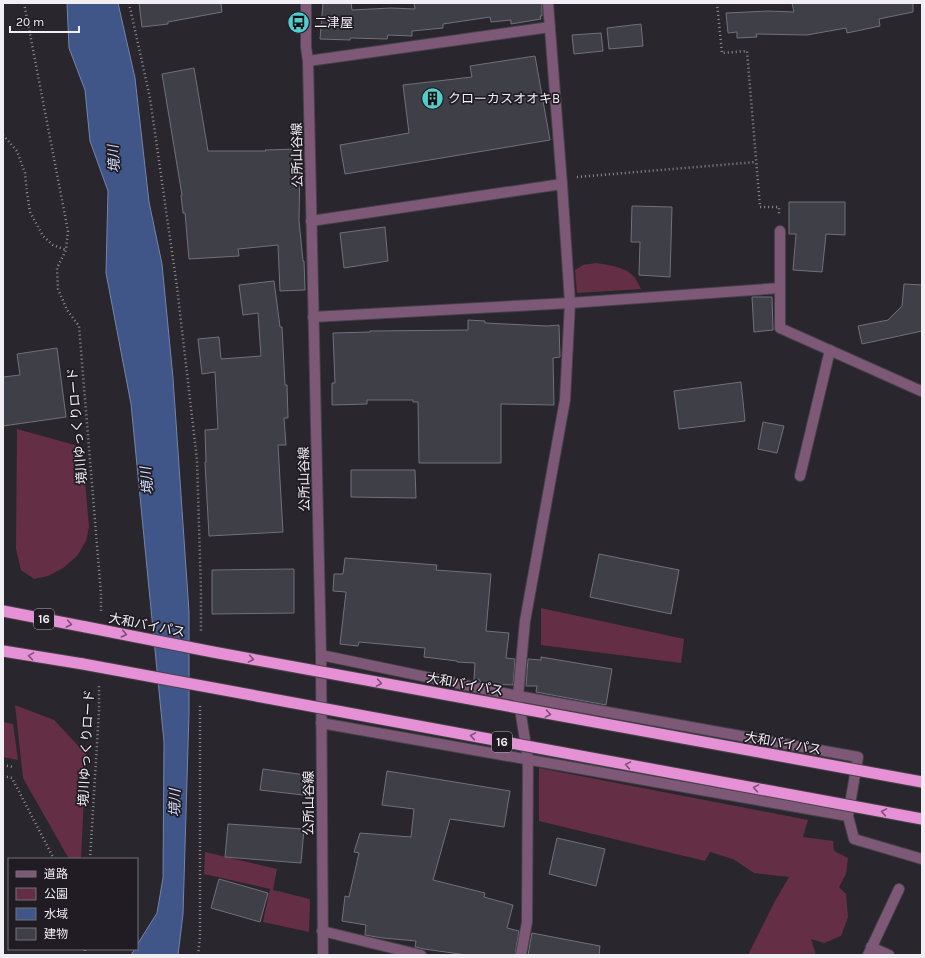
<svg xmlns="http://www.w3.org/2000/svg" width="925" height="958" viewBox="0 0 925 958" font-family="Karla,'Noto Sans JP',sans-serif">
  <rect width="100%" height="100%" fill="#2a262e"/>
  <g fill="#642f44">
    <path d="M596,263C609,265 627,267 635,278C637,281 639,285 641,289L577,293L575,270L583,265Z"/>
    <polygon points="17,429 82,447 89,527 86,541 77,556 63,568 48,576 34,579 21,570 16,549"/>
    <polygon points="541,608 684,639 681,663 541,645"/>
    <polygon points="15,705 54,720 86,754 81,859 69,859 23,778"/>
    <polygon points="3,722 13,724 18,760 3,757"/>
    <polygon points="539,768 808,820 803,837 833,841 834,851 848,858 846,874 839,887 846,894 848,917 841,936 824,943 811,939 816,955 748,955 775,901 789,877 754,873 733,859 710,852 705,861 539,821"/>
    <polygon points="205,852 277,869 273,890 310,899 309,932 263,922 270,889 204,874"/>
  </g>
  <polygon fill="#405688" stroke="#7584a8" points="67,3 118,3 135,78 149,202 162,264 173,378 189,612 189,713 183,914 178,955 131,955 135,949 137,949 137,945 157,913 163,878 164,742 131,404 106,273 108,191 90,141 85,90 69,48"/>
  <g fill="#3f3f48" stroke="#71707b">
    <polygon points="139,3 221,3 222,12 168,22 168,24 142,27"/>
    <polygon points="323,3 351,3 352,10 391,8 415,9 414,3 542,3 542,16 540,16 541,19 511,24 511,20 491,22 490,17 443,24 443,28 412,31 412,36 388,35 387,39 350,38 350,40 320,39"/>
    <polygon points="792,3 913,3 913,12 879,19 880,26 847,33 846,28 807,35 756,34 757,37 737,38 737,32 728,33 726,13 768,11 794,12"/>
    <polygon points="641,24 643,46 609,49 607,28"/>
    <polygon points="601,33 603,51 574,54 572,35"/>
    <polygon points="535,56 550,140 345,174 340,145 409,133 403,85 472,77 470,66"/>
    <polygon points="194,68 208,151 266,151 265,150 299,149 300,166 299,221 303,261 304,261 305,290 280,291 278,245 238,249 239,256 189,259 185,213 183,213 181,195 182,195 162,74"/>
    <polygon points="789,202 845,202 845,235 826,234 822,272 793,270 796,234 789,234"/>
    <polygon points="632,206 672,207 670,277 639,275 640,242 631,242"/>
    <polygon points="385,227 388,261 344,268 340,233"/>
    <polygon points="274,281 280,327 282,327 285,385 287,385 288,418 284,418 286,445 278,445 283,532 209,536 205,462 206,462 205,430 218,429 215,372 202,374 198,339 219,337 221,359 261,356 258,313 243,315 239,285"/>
    <polygon points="904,284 922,285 922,331 862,344 858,326 888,320 902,306"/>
    <polygon points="752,297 772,297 773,330 754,332"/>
    <polygon points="468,320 485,321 485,323 547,326 559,325 560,357 553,358 554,405 501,404 501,463 419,463 418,402 413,402 413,400 367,400 367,404 332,405 332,383 335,383 333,333 370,332 370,331 468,330"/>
    <polygon points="57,348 66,417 3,426 3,377 20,375 17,354"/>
    <polygon points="741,382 745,421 679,429 674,391"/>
    <polygon points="763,422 784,426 777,453 758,449"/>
    <polygon points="351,470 415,470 416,498 351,497"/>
    <polygon points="599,554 679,570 671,614 590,597"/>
    <polygon points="345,558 437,565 436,570 491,574 486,631 509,633 506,658 515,659 513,685 490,684 479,681 479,679 474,680 475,663 457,662 457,661 424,657 425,648 359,642 358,646 340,644 346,592 333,591 334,574 343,574"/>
    <polygon points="294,569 294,613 212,614 212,570"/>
    <polygon points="541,657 612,669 606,705 536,692 537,686 526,686 528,659 541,660"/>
    <polygon points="263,769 305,775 303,795 260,790"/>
    <polygon points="387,771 510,791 504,827 450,819 433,880 485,893 484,897 513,905 507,928 519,931 515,955 467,955 424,949 415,947 416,941 383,938 365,935 366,925 342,921 345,896 349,897 359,853 354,852 360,833 411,837 414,809 382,805"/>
    <polygon points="228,824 304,829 301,863 225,857"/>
    <polygon points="557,838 605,849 596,886 549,874"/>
    <polygon points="219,879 268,893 260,922 211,908"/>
    <polygon points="532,933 600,946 599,955 528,955"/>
  </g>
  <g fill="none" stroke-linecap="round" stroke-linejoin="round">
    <defs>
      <g id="minor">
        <polyline points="306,3 306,47 308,61 321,655 323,955"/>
        <polyline points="308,61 550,27"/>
        <polyline points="311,221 562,184"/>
        <polyline points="780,231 780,328 921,391 922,390"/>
        <polyline points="313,317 570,303 780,288"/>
        <polyline points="800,476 830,350"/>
        <polyline points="321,655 518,696 858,757 848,816 854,839 922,859"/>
        <polyline points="321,723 848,816"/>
        <polyline points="322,931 421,955"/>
        <polyline points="871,947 889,955"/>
        <polyline points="521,955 527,922 528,759 518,696 525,621 565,400 570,303 562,184 548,3"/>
        <polyline points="868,955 899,889"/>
      </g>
      <g id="trunk">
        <polyline points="3,611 86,627"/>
        <polyline points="3,651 83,664"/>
      </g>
    </defs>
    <use href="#minor" stroke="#46424a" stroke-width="12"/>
    <use href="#trunk" stroke="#46424a" stroke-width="13"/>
    <g stroke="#918e95" stroke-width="2.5" stroke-dasharray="1 3" stroke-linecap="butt">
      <polyline points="24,3 68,231 66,250 57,268 58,289 67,310 79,326 101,594 101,613"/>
      <polyline points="129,3 150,98 177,287 197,460 201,592 201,633"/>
      <polyline points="717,3 722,53 747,51 760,207 779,207 779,215"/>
      <polyline points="3,135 17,151 25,173 27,193 30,212 43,236 53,245 66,250"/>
      <polyline points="577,177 756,162"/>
      <polyline points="3,765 13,767"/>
      <polyline points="3,776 12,778 54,859"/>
      <polyline points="90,859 99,711 99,684"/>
      <polyline points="85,955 85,949"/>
      <polyline points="198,955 200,937 200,704"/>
    </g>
    <use href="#minor" stroke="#7e5977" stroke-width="10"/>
    <use href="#trunk" stroke="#e690d6" stroke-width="11"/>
    <defs>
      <g id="trunk-bridge">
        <polyline points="86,627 213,652 922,782"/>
        <polyline points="83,664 922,819"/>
      </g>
    </defs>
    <use href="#trunk-bridge" stroke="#46424a" stroke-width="13" stroke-linecap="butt"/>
    <use href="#trunk-bridge" stroke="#e690d6" stroke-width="11"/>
  </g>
  <defs><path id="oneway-chevron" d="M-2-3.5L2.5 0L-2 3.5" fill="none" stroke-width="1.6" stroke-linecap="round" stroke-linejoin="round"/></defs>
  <g stroke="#7a5074">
    <use href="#oneway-chevron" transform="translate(69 624) rotate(11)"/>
    <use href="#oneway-chevron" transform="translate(124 634) rotate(11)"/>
    <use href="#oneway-chevron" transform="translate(31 656) rotate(-171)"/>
    <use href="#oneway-chevron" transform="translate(251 659) rotate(10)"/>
    <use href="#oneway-chevron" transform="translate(379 683) rotate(10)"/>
    <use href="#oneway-chevron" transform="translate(548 714) rotate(10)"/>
    <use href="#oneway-chevron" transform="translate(473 736) rotate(-170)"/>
    <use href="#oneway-chevron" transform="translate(628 765) rotate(-170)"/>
    <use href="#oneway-chevron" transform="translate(756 788) rotate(-170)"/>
    <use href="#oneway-chevron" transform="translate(884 812) rotate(-170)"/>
  </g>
  <defs>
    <symbol id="bus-disc" viewBox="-11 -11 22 22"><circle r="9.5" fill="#52cdce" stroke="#211c24"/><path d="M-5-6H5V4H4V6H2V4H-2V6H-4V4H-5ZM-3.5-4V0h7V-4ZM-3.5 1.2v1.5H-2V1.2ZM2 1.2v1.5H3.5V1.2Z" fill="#111"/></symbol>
    <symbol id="building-disc" viewBox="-11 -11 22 22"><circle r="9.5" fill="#52cdce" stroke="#211c24"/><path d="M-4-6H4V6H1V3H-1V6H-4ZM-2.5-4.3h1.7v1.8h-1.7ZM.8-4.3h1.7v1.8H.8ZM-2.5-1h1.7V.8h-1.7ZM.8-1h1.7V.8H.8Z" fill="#111"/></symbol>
  </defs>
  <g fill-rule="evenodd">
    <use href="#bus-disc" x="286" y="10" width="25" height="25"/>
    <use href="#building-disc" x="420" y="86" width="25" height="25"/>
  </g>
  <g text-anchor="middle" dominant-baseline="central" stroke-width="3.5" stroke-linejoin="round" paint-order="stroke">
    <g fill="#211c24" stroke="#b3afb6" stroke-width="1">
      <rect x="34" y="609" width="20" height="20" rx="3"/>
      <rect x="492" y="732" width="20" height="20" rx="3"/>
    </g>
    <g font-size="12" font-weight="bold" fill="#f1eef4">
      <text x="44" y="619">16</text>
      <text x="502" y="742">16</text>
    </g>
    <g font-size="13" fill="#f1eef4" stroke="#211c24" text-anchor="start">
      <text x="314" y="22">二津屋</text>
      <text x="448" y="98">クローカスオオキB</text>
    </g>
    <g font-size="13" fill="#f1eef4" stroke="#211c24">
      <text transform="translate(297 155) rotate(-91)">公所山谷線</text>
      <text transform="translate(77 426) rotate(-95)">境川ゆっくりロード</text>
      <text transform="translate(304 479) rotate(-91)">公所山谷線</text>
      <text transform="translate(147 625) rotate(11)">大和バイパス</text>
      <text transform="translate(465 684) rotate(10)">大和バイパス</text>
      <text transform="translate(783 743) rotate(10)">大和バイパス</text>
      <text transform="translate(86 748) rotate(-87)">境川ゆっくりロード</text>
      <text transform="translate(308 803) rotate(-90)">公所山谷線</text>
    </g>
    <g font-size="14" font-style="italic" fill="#d0dffe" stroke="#211c24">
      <text transform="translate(114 159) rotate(-93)">境川</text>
      <text transform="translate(147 481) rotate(-95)">境川</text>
      <text transform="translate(175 803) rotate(-89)">境川</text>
    </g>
  </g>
  <rect width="925" height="958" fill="none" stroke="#f1eef4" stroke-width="8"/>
  <rect x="8" y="858" width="130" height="92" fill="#211c24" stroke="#747077"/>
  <rect x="16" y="871" width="20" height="6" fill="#7e5977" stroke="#747077"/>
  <text x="44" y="878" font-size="12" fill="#f1eef4">道路</text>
  <rect x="16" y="888" width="20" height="12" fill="#642f44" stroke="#747077"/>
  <text x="44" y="898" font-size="12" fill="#f1eef4">公園</text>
  <rect x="16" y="908" width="20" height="12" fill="#405688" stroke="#747077"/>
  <text x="44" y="918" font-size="12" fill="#f1eef4">水域</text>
  <rect x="16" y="928" width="20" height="12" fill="#3f3f48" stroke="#747077"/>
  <text x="44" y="938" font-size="12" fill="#f1eef4">建物</text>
  <path d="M10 26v6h69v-6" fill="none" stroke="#f1eef4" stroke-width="2"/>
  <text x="16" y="26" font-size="12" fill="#f1eef4" stroke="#211c24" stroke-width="3" paint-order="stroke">20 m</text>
</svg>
